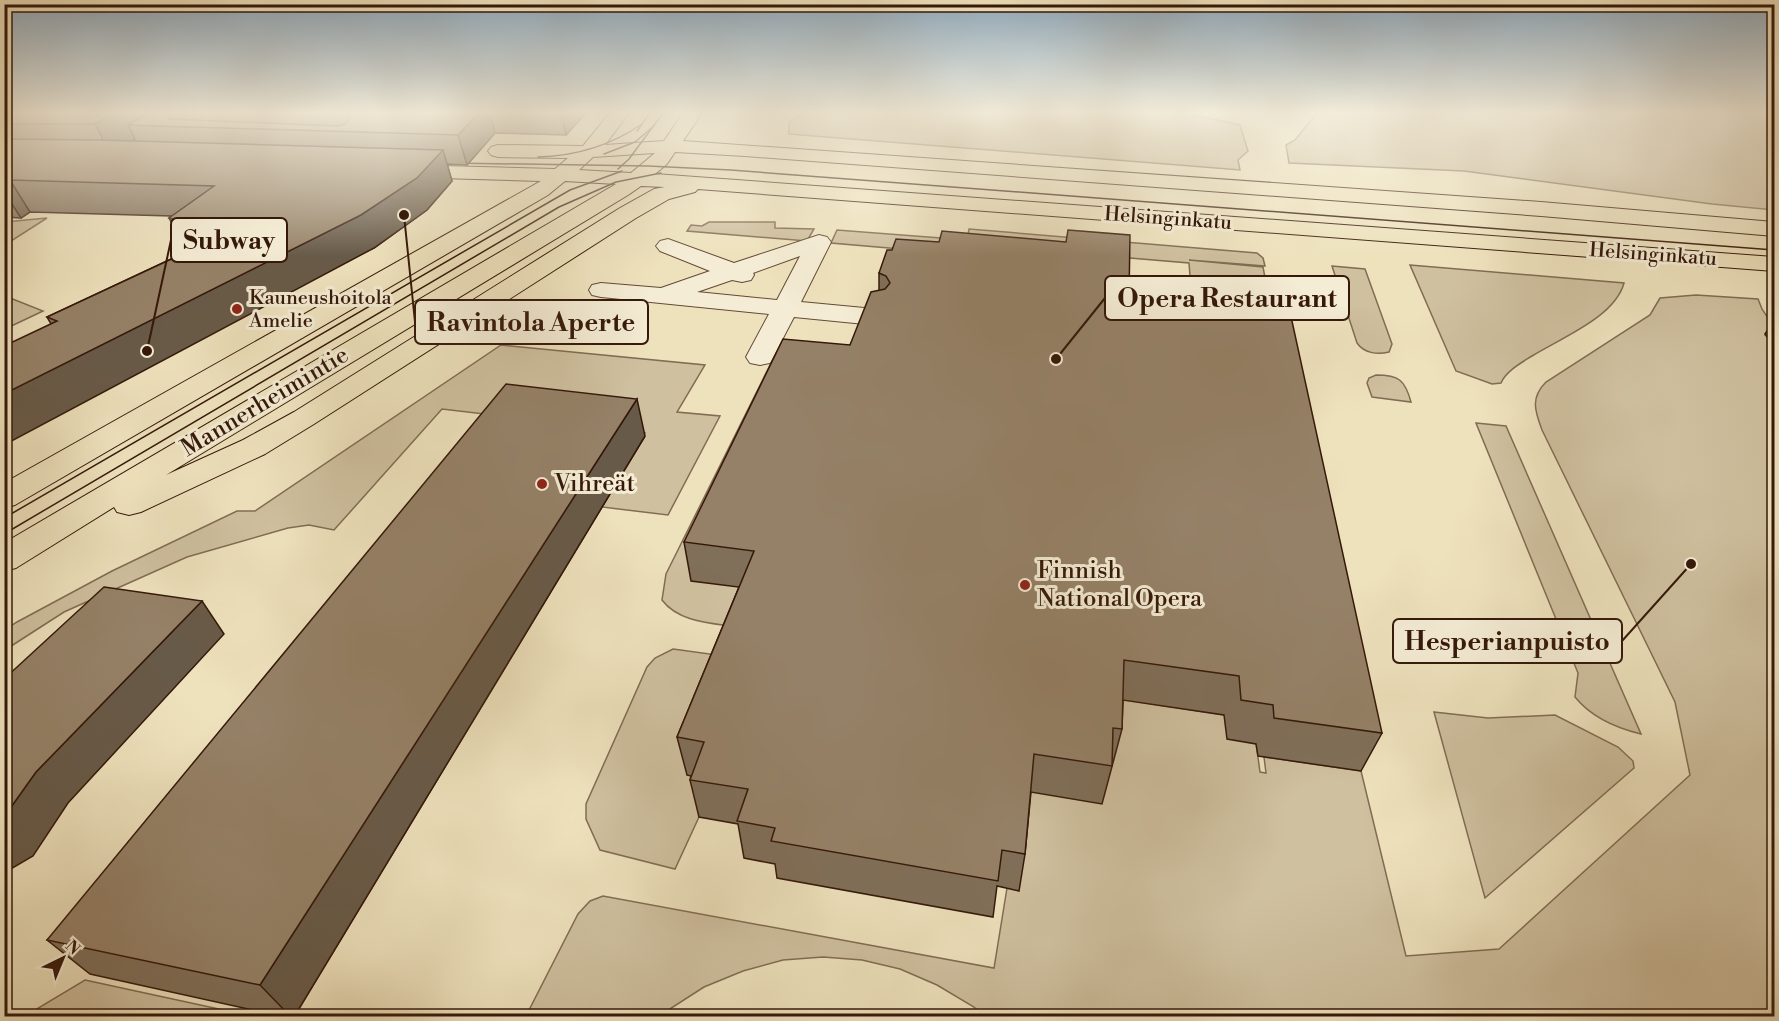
<svg xmlns="http://www.w3.org/2000/svg" width="1779" height="1021" viewBox="0 0 1779 1021" font-family="'Libre Bodoni',serif">
  <rect width="100%" height="100%" fill="#eee2bd"/>
  <filter id="stains"><feTurbulence type="fractalNoise" baseFrequency=".00333" numOctaves="4"/><feColorMatrix values="0 0 0 0 .2 0 0 0 0 .09 0 0 0 0 .02 0 0 0 .5 -.17"/></filter>
  <radialGradient id="worn" r=".72"><stop offset=".6" stop-color="#630" stop-opacity="0"/><stop offset="1" stop-color="#630" stop-opacity=".3"/></radialGradient>
  <g fill="#cfc09f" stroke="#826c54" stroke-width="1.5">
    <polygon points="801,113 1185,113 1240,125 1248,151 1238,160 1240,170 789,134 789,122"/>
    <polygon points="1317,113 1774,113 1774,210 1712,204 1464,171 1289,163 1286,145 1295,140"/>
    <polygon points="47,218 5,245 5,222"/>
    <polygon points="709,222 775,222 775,228 814,229 807,241 687,231 691,225 702,226"/>
    <polygon points="969,229 1257,253 1263,258 1265,266 1189,260 1263,267 1273,320 1193,313 1189,263 963,244 959,254 831,243 837,230 967,240"/>
    <path d="M1410,265L1624,283C1615,317 1561,338 1532,356C1521,363 1506,371 1501,383L1492,384L1456,371Z"/>
    <path d="M1332,266L1365,269L1392,344L1389,352C1377,355 1364,353 1357,343Z"/>
    <path d="M1696,295L1758,299L1762,309L1774,327L1765,335L1774,344V1016H985L974,1007L937,985L900,969L862,960L823,957L783,960L743,971L704,987L659,1016H526L578,914L590,901L603,896L994,968L1007,888L1019,890L1029,785L1114,698L1224,715L1256,743L1260,772L1266,773L1264,757L1361,771L1406,956L1499,949L1690,775L1675,702L1542,430C1535,411 1530,398 1546,382L1650,315L1660,298Z"/>
    <polygon points="5,296 43,311 5,329"/>
    <polygon points="501,345 705,365 677,412 720,416 668,515 602,507 645,433 442,409 334,530 309,525 288,528 187,557 64,612 5,650 5,630 17,622 112,571 237,511 255,511"/>
    <path d="M780,345L833,350L759,590L744,628C716,623 680,624 662,600L666,574Z"/>
    <path d="M1376,375C1399,375 1405,380 1411,402L1372,397L1367,383L1369,378Z"/>
    <path d="M1476,423L1506,426L1641,734C1616,728 1592,718 1575,697L1578,673Z"/>
    <polygon points="673,649 732,657 687,775 712,780 699,817 675,869 600,850 586,819 586,804 647,667 655,658"/>
    <polygon points="1434,712 1488,718 1555,715 1618,747 1633,761 1634,768 1485,898"/>
    <polygon points="85,980 251,1016 25,1016"/>
  </g>
  <g fill="none" stroke-linecap="round" stroke-linejoin="round">
    <defs>
      <path id="minor" d="M819,235L827,237L831,242L801,302L875,309L884,312L888,317L884,322L875,325L794,317L770,363L760,365L750,363L746,357L769,314L601,297L592,295L589,290L592,285L601,283L661,288L710,271L660,251L656,246L660,241L668,239L734,263ZM800,256L777,300L697,292L732,280L742,282L751,280L754,275L753,273Z"/>
      <path id="major" d="M610,113H629L605,145L664,141L683,113H702L683,141L1541,202L1774,222V236L1541,216L745,156L675,152L667,164L655,174L1774,257V271L698,189L695,192L669,199L636,218L314,424L265,454L141,512L129,515L117,512L114,507L16,568L4,571V543L616,184L565,181L548,195L15,505L4,508V483L541,181L406,177L399,175L396,171L399,167L406,165L555,169L568,158L498,157L491,155L488,151L491,147L498,145L583,146ZM655,153L631,173L579,170L593,157ZM641,186L665,187L654,189L620,208L294,412L243,440L166,475L628,195Z"/>
    </defs>
    <use href="#minor" stroke="#634a37" stroke-width="2"/>
    <use href="#major" stroke="#35180a" stroke-width="2"/>
    <use href="#minor" fill="#f4ecd4" fill-rule="evenodd"/>
    <use href="#major" fill="#eee2bd" fill-rule="evenodd"/>
    <g stroke="#35180a" stroke-width="1.5">
      <polyline points="637,131 650,113"/>
      <polyline points="604,154 635,142 655,125"/>
      <path d="M538,157C576,156 610,146 642,124"/>
      <polyline points="452,163 648,166 731,170 1774,250"/>
      <polyline points="618,169 629,159 663,113"/>
      <polyline points="4,518 570,190 622,171"/>
      <polyline points="4,534 559,207 616,182 661,173"/>
    </g>
  </g>
  <g fill="#806f59" stroke="#35180a" stroke-width="1.5">
    <polygon points="4,113 586,113 566,135 495,133 467,165 447,164 452,181 427,210 374,248 51,324 47,317 188,251 186,251 169,218 171,216 30,212 21,218 4,217"/>
    <polygon points="879,273 1129,297 1382,733 1361,771 1258,756 1256,744 1227,739 1224,715 1123,700 1122,729 1102,804 1031,792 1025,854 1019,891 997,886 993,917 777,878 775,864 744,858 738,824 699,817 690,780 691,776 687,775 677,737 739,587 691,581 684,542 850,345 879,290"/>
    <polygon points="1771,325 1774,326 1774,344 1765,334"/>
    <polygon points="645,436 294,1017 284,1017 90,974 47,940"/>
  </g>
  <g fill="#685a48" stroke="#35180a" stroke-width="1.5">
    <polygon points="114,113 182,113 188,127 128,125 135,139 111,154 95,124"/>
    <polygon points="479,113 490,113 495,133 467,165 458,135"/>
    <polygon points="561,113 586,113 566,135"/>
    <polygon points="443,150 452,181 427,210 374,248 4,445 4,394"/>
    <polygon points="10,180 30,212 21,218 4,192 4,184"/>
    <polygon points="637,399 645,436 294,1017 291,1017 260,985"/>
    <polygon points="202,601 224,634 68,803 33,856 4,873 4,817 36,772"/>
  </g>
  <g fill="#958167" stroke="#35180a" stroke-width="1.5">
    <polygon points="4,113 114,113 95,124 4,124"/>
    <polygon points="148,113 167,113 169,119 337,126 345,124 350,118 346,113 479,113 458,135 128,125"/>
    <polygon points="4,139 99,140 443,150 417,178 361,215 4,394 4,346 57,321 47,317 223,235 169,218 214,186 10,180 4,184"/>
    <polygon points="1068,230 1130,235 1129,297 1290,312 1382,733 1274,718 1273,705 1241,700 1239,676 1124,660 1122,729 1113,728 1112,766 1034,754 1025,854 1002,850 998,881 771,841 775,828 737,821 748,789 690,780 704,742 677,737 754,551 684,542 783,339 850,345 871,292 885,289 890,283 886,276 879,273 887,250 892,250 896,239 939,242 942,231 1066,242"/>
    <polygon points="506,384 637,399 260,985 47,940"/>
    <polygon points="104,587 202,601 36,772 4,817 4,679"/>
  </g>
  <linearGradient id="sky" x2="0" y2="1"><stop stop-color="#91abbe"/><stop offset="0.44" stop-color="#f7f2e1"/><stop offset="1" stop-color="#f7f2e1" stop-opacity="0"/></linearGradient>
  <rect width="1779" height="256" fill="url(#sky)"/>
  <g fill="#8f2418" stroke="#f4ecd4" stroke-width="2">
    <circle cx="237" cy="309" r="6"/>
    <circle cx="542" cy="484" r="6"/>
    <circle cx="1025" cy="585" r="6"/>
  </g>
  <g text-anchor="middle" dominant-baseline="central" stroke-width="6" stroke-linejoin="round" paint-order="stroke">
    <g font-size="20" fill="#35180a" stroke="#f4ecd4">
      <text transform="translate(1168 219) rotate(4)">Helsinginkatu</text>
      <text transform="translate(1653 255) rotate(4)">Helsinginkatu</text>
    </g>
    <g font-size="20" fill="#35180a" stroke="#f4ecd4" text-anchor="start">
      <text x="249" y="298">Kauneushoitola<tspan x="249" dy="23">Amelie</tspan></text>
    </g>
    <g font-size="24" fill="#35180a" stroke="#f4ecd4">
      <text transform="translate(265 402) rotate(-31)">Mannerheimintie</text>
    </g>
    <g font-size="24" fill="#35180a" stroke="#f4ecd4" text-anchor="start">
      <text x="554" y="484">Vihreät</text>
      <text x="1037" y="571">Finnish<tspan x="1037" dy="28">National Opera</tspan></text>
    </g>
  </g>
  <path fill="none" stroke="#35180a" stroke-width="2" d="M147 351L171 240M1056 359L1105 298M404 215L415 322M1691 564L1622 641"/>
  <g fill="#35180a" stroke="#f4ecd4" stroke-width="2">
    <circle cx="147" cy="351" r="6"/>
    <circle cx="1056" cy="359" r="6"/>
    <circle cx="404" cy="215" r="6"/>
    <circle cx="1691" cy="564" r="6"/>
  </g>
  <g fill="#f4ecd4" stroke="#35180a" stroke-width="2">
    <rect x="171" y="218" width="116" height="44" rx="6"/>
    <rect x="1105" y="276" width="244" height="44" rx="6"/>
    <rect x="415" y="300" width="233" height="44" rx="6"/>
    <rect x="1393" y="619" width="229" height="44" rx="6"/>
  </g>
  <g font-size="26" text-anchor="middle" font-weight="bold" fill="#35180a">
    <text x="229" y="249">Subway</text>
    <text x="1227" y="307">Opera Restaurant</text>
    <text x="531" y="331">Ravintola Aperte</text>
    <text x="1507" y="650">Hesperianpuisto</text>
  </g>
  <rect width="1779" height="1021" fill="none" stroke="#eee2bd" stroke-width="24"/>
  <rect x="6" y="6" width="1767" height="1009" fill="none" stroke="#35180a" stroke-width="3"/>
  <rect x="12" y="12" width="1755" height="997" fill="none" stroke="#35180a" stroke-width="1.5"/>
  <g transform="translate(63 958) rotate(43)" stroke="#f4ecd4" stroke-width="4.5" paint-order="stroke">
  <path d="M0-4.5L10 22L0 15L-10 22Z" fill="#35180a"/>
  <text y="-9" font-size="16" font-weight="bold" text-anchor="middle" fill="#35180a">N</text>
  </g>
  <rect width="100%" height="100%" filter="url(#stains)"/>
  <rect width="100%" height="100%" fill="url(#worn)"/>
</svg>
